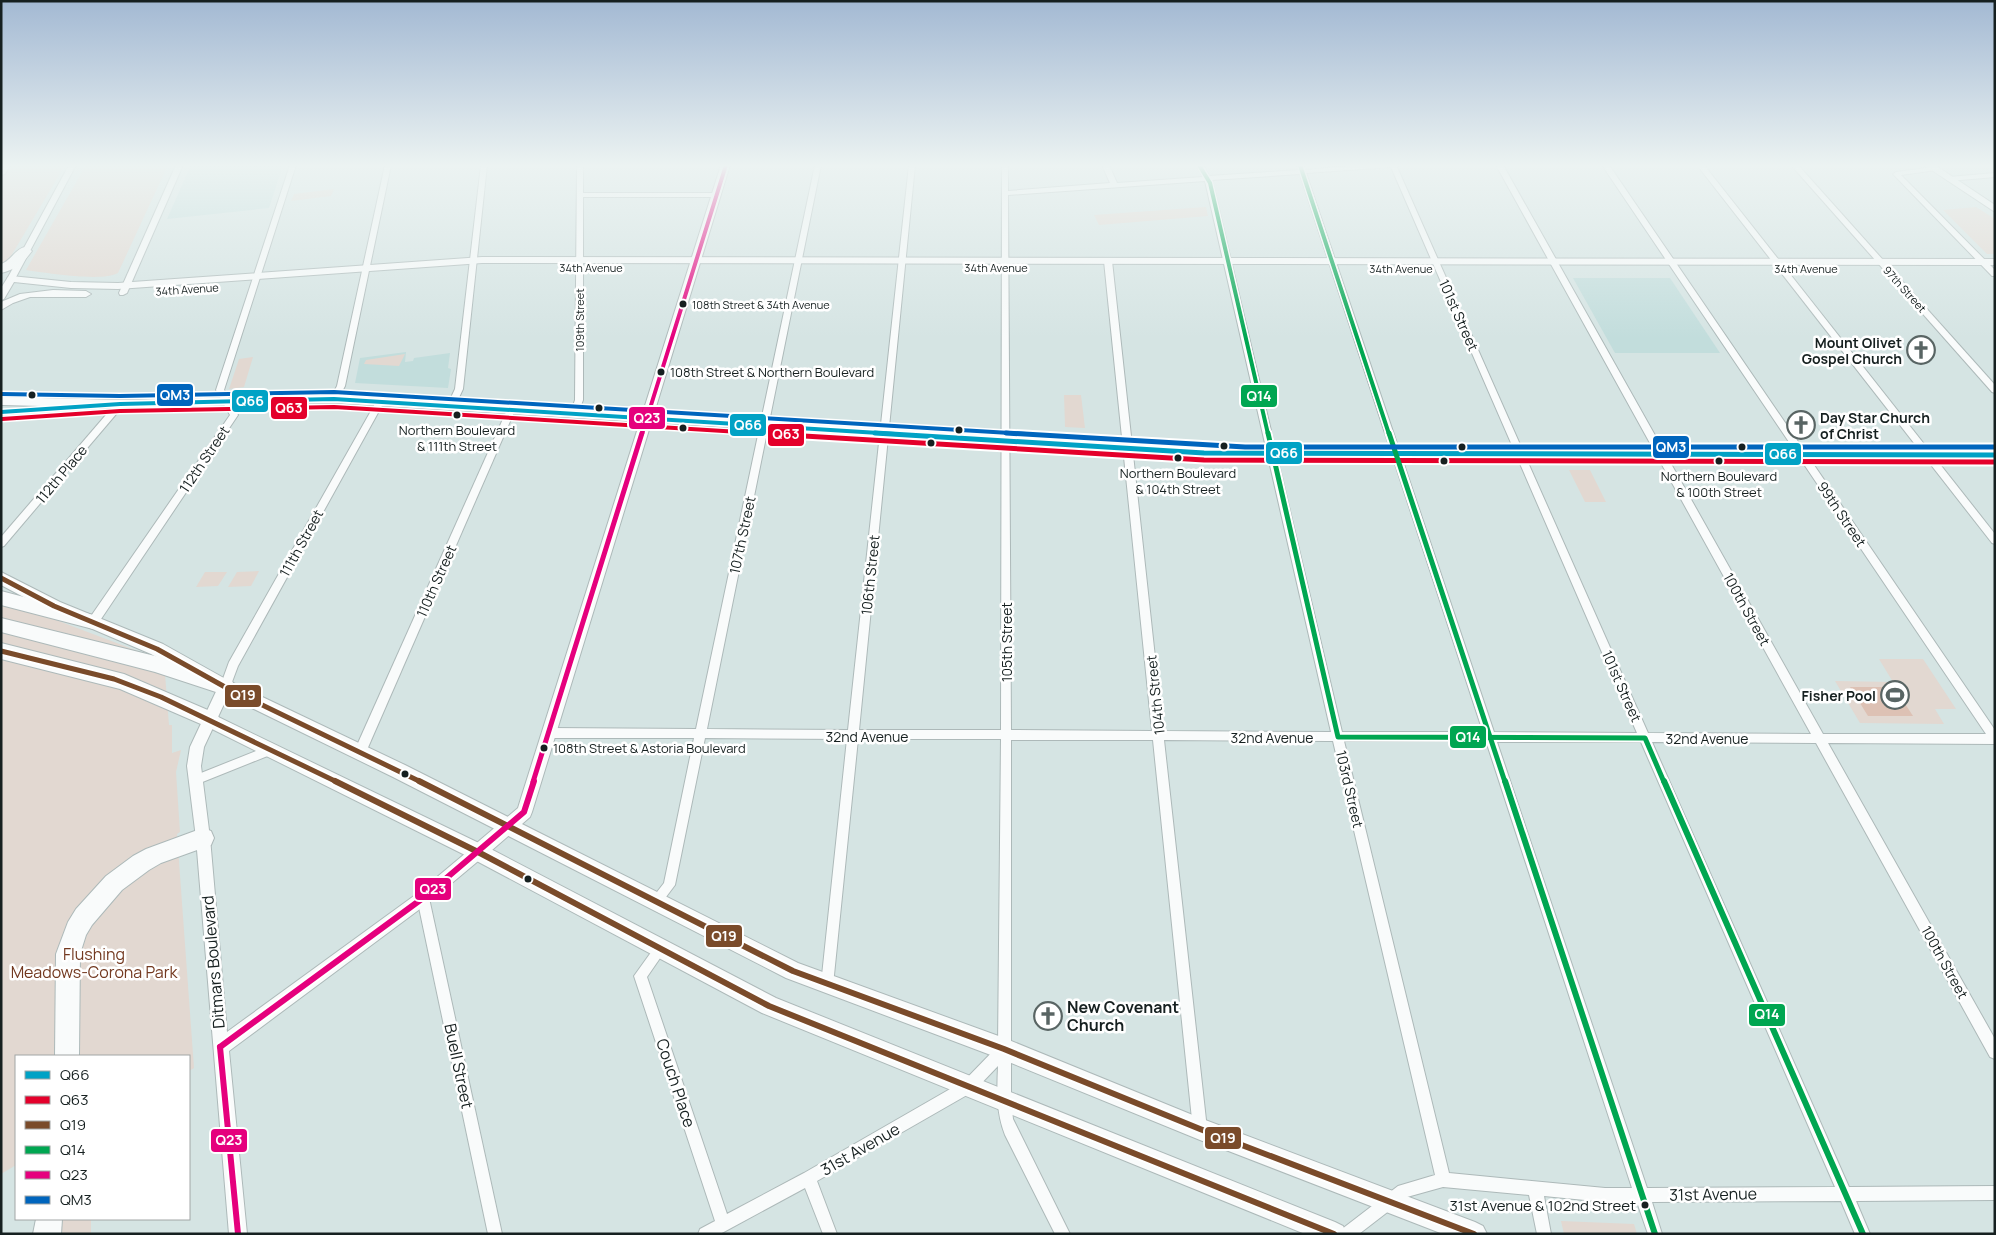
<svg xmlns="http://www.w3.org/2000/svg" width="1996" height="1235" viewBox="0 0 1996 1235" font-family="Manrope,sans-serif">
  <rect width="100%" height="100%" fill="#d5e4e3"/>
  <g fill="#c2dddc">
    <polygon points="191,165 283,165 269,208 167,219"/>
    <polygon points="1573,278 1670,278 1720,353 1615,353"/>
    <polygon points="406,352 405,362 413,361 414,358 450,353 448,368 451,369 448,388 355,383 360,358"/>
  </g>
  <g fill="#e2d8d1">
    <polygon points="1,165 65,165 1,273"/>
    <path d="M86,165H168L118,273C102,282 47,273 26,270Z"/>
    <polygon points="334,189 331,196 291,201 294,194"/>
    <polygon points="1206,207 1208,216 1099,225 1094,215"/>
    <polygon points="1976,207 1995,219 1995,254 1987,254 1943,210"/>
    <polygon points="405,354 399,366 364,364 366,360"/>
    <polygon points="253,357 244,387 229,389 239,359"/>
    <polygon points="1064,395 1081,395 1085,428 1065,427"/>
    <polygon points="1569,470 1590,470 1606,502 1585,502"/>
    <polygon points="259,571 251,586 228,587 237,572"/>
    <polygon points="205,572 227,572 218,586 196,587"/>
    <polygon points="1,591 35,612 164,661 169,725 172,725 172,753 181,750 176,772 180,832 177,834 194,1068 189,1071 189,1056 16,1056 16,1165 1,1174"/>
    <polygon points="1879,659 1923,659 1956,709 1935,709 1944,724 1860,723 1835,681 1893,682"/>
    <polygon points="58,1219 91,1219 91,1234 55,1234"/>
    <polygon points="1561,1221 1634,1224 1637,1234 1564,1234"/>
  </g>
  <polygon fill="#ddc1b4" points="1850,687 1894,687 1913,716 1868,716"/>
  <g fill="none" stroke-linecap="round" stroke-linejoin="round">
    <defs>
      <g id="minor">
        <polygon points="69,165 76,165 15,279 14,281 8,281 7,279"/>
        <polygon points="176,165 183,165 127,293 123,295 120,295 119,293"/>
        <polygon points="290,165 296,165 224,390 238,415 97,625 89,625 88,622 89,619 230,415 216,390"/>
        <polygon points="385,165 391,165 345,386 337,401 334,402 330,399 337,386"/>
        <polygon points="481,165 487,165 463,389 455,406 451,409 447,406 455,389"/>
        <polygon points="577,165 583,165 583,193 716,193 719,195 716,197 583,197 583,400 578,414 574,417 570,414 575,400"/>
        <path d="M815,165H821L707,729L848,730L909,165H915L859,730H1001L1002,165H1008V191L1110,183L1102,165H1109L1117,183L1203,177L1196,165H1203L1209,176L1298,170L1297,165H1303L1305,170L1361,165H1399L1397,167L1648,733L1811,734L1496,165H1503L1823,734H1986L1602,165H1609L1995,730V744L1828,743L1995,1039V1059L1990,1057L1816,743L1652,742L1849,1187L1995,1186V1200L1856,1201L1870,1234H1855L1841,1201L1652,1202L1662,1234H1648L1637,1202H1605L1544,1196L1551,1234H1537L1529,1195L1443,1187L1407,1197L1359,1234H1340L1342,1229L1398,1186L1435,1175L1333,741L1164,740L1207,1129L1205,1134L1200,1136L1195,1134L1193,1129L1153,740H1011V1100L1013,1119L1070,1234H1055L1005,1135C996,1112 997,1090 998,1066L974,1091L817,1181L837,1234H823L805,1188L720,1234H698L700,1229L715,1221L634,976L657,944L661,942L665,944L667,948L647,977L727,1214L804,1173L964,1081L998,1046L1001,739H858L833,985L832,989L827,991L822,989L821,985L847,739L705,738L675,885L660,905L656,907L652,905L650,901L664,883L694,738H549L545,736L544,733L545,730L549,728L696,729ZM1391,167L1637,733L1494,732L1306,173ZM1300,174L1483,732H1342L1212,180ZM1205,181L1331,732L1163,731L1112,261L1108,259L1104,261L1152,731L1011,730L1008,195ZM1344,741H1486L1632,1188H1605L1449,1173ZM1497,742H1641L1835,1187L1647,1188Z"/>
        <polygon points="1697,165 1704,165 1995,534 1995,544 1992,543"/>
        <polygon points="1791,165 1798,165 1995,385 1995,393 1992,392"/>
        <polygon points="1934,167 1937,169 1936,170 1901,175 1995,270 1995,276 1992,276 1893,174 1896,172"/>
        <polygon points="1995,173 1995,177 1949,181 1946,179 1949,177"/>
        <polygon points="380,399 384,402 238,666 229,690 225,691 221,690 220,687 229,662 376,402"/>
        <polygon points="120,401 123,402 123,406 4,546 1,547 1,537 117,402"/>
        <polygon points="511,407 515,410 366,752 364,755 360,757 356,755 354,752 507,410"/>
        <polygon points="271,745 275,747 276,750 275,753 195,785 191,783 189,780 191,777"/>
        <polygon points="423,892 427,894 429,898 502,1234 488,1234 417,898 419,894"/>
      </g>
      <g id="tertiary">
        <polygon points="482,257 1995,259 1995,265 482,263 118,289 71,288 14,282 4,299 1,300 1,288 8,277 11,276 71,282 118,283"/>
        <polygon points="53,290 86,291 91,294 86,297 30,297 13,303 1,310 1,302 20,294"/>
        <polygon points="225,682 230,683 232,687 204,747 201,766 210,838 227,1032 418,893 473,847 478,845 483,847 485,852 483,857 428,903 229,1051 247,1234 229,1234 196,838 187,766 190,747 220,683"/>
      </g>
      <g id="secondary">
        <polygon points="721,165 730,165 532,812 530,817 484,857 478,859 472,857 470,852 472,847 518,808 522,795"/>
        <polygon points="1924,165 1935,165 1995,205 1995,212"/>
      </g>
      <g id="primary">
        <polygon points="334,395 1245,449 1995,450 1995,460 1245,459 334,403 120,408 1,405 1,397 120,400"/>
        <polygon points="1,572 60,602 163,644 231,682 405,765 798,963 1004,1038 1200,1118 1475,1222 1483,1226 1487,1234 1443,1234 1200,1140 1004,1060 786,978 393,777 219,692 151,654 48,610 1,585"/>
        <polygon points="210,713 485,846 776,998 1335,1222 1343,1226 1347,1234 1305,1234 762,1013 471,858 204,725 201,720 204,715"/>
      </g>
      <g id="motorway">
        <polygon points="1,165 10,165 5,174 1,175"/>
        <path d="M25,247L32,251C23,263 15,270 1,273V264C11,261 15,249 25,247Z"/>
        <polygon points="1,591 93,615 100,617 102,622 100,627 93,629 1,605"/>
        <polygon points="1,618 155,656 232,681 235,687 232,693 225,695 155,672 1,632"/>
        <polygon points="1,643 124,674 217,714 220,720 217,726 210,728 120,689 1,659"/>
        <polygon points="203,828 211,831 214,838 211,845 161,863 149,870 122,890 92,925 86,935 80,954 79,1056 55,1056 56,954 68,922 76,909 106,876 133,856 146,849"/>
        <polygon points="36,1219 62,1219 61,1234 33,1234"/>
      </g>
    </defs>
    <use href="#minor" stroke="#adb9b9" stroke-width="2"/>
    <use href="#tertiary" stroke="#adb9b9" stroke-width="2"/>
    <use href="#secondary" stroke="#adb9b9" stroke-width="2"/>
    <use href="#primary" stroke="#adb9b9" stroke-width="2"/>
    <use href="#motorway" stroke="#adb9b9" stroke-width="2"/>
    <use href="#minor" fill="#f9fbfb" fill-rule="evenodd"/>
    <use href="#tertiary" fill="#f9fbfb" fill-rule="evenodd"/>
    <use href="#secondary" fill="#f9fbfb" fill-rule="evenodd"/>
    <use href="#primary" fill="#f9fbfb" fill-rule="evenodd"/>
    <use href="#motorway" fill="#f9fbfb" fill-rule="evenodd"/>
    <defs>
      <polyline id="bus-1-far1" points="1,412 120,404 334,399 895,434"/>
      <polyline id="bus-1" points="875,433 1204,453 1995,455"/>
      <polyline id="bus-2-far1" points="2,419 120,411 334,407 774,434"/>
      <polyline id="bus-2" points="754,433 1204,460 1995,462"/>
      <g id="bus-3-far1">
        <polyline points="1,578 54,606 157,649 225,687 421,782"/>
        <polyline points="1,651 114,679 161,697 337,782"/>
      </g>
      <g id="bus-3">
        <polyline points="335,781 478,852 769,1006 1334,1234"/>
        <polyline points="419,781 793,971 1004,1049 1200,1129 1474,1234"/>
      </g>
      <g id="bus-4-far2">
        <polyline points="1199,165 1210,183 1268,434"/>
        <polyline points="1300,165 1389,434"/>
      </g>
      <g id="bus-4-far1">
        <polyline points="1268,433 1338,737 1645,738 1664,782"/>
        <polyline points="1389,433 1505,782"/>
      </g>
      <g id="bus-4">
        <polyline points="1505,781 1655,1234"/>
        <polyline points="1664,781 1863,1234"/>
      </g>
      <polyline id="bus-5-far2" points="642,434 726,165"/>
      <polyline id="bus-5-far1" points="533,782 642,433"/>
      <g id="bus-5">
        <polyline points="220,1047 423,898 524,812 534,781"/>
        <polyline points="220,1047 238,1234"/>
      </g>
      <polyline id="bus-6-far1" points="1,394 120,396 334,392 1026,434"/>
      <polyline id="bus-6" points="1006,433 1245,447 1995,447"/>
    </defs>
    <use href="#bus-1-far1" stroke="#fff" stroke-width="7"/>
    <use href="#bus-1" stroke="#fff" stroke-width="9"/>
    <use href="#bus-2-far1" stroke="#fff" stroke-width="7"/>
    <use href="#bus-2" stroke="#fff" stroke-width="9"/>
    <use href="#bus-3-far1" stroke="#fff" stroke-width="9"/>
    <use href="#bus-3" stroke="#fff" stroke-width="10"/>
    <use href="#bus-4-far2" stroke="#fff" stroke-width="7"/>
    <use href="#bus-4-far1" stroke="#fff" stroke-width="9"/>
    <use href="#bus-4" stroke="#fff" stroke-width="10"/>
    <use href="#bus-5-far2" stroke="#fff" stroke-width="7"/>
    <use href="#bus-5-far1" stroke="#fff" stroke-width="9"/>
    <use href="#bus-5" stroke="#fff" stroke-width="10"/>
    <use href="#bus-6-far1" stroke="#fff" stroke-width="7"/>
    <use href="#bus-6" stroke="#fff" stroke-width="9"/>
    <use href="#bus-1-far1" stroke="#01a2c5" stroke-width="4"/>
    <use href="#bus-1" stroke="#01a2c5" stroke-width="5"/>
    <use href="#bus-2-far1" stroke="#e4002b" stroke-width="4"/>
    <use href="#bus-2" stroke="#e4002b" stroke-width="5"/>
    <use href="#bus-3-far1" stroke="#7a4b2a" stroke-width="5"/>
    <use href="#bus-3" stroke="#7a4b2a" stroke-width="6"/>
    <use href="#bus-4-far2" stroke="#00a651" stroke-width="4"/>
    <use href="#bus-4-far1" stroke="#00a651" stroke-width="5"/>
    <use href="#bus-4" stroke="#00a651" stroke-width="6"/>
    <use href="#bus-5-far2" stroke="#e5007d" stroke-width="4"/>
    <use href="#bus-5-far1" stroke="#e5007d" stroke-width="5"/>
    <use href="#bus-5" stroke="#e5007d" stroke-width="6"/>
    <use href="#bus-6-far1" stroke="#0065bd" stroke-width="4"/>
    <use href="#bus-6" stroke="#0065bd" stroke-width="5"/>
  </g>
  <linearGradient id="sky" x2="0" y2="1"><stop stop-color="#a3b9d3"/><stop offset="0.49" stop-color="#ecf3f2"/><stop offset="1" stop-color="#ecf3f2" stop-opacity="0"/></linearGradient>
  <rect width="1996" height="338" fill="url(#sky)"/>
  <defs>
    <symbol id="church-ring" viewBox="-11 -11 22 22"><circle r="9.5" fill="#fff" stroke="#596564" stroke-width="1.5"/><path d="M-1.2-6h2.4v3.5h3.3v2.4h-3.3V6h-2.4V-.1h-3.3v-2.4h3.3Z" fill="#596564"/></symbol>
    <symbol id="stadium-ring" viewBox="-11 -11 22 22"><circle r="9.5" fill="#fff" stroke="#596564" stroke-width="1.5"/><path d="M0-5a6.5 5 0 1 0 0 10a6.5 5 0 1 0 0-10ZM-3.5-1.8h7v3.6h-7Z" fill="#596564"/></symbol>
  </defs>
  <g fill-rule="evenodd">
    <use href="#church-ring" x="1905" y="334" width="32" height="32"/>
    <use href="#church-ring" x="1785" y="409" width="32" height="32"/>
    <use href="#stadium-ring" x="1879" y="679" width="32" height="32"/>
    <use href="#church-ring" x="1032" y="1000" width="32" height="32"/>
  </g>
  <g fill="#162020" stroke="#fff" stroke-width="2">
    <circle cx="683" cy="304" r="4.5"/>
    <circle cx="661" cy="372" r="4.5"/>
    <circle cx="32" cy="395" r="4.5"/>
    <circle cx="599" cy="408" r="4.5"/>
    <circle cx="457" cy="415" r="4.5"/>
    <circle cx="683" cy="428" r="4.5"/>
    <circle cx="959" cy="430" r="4.5"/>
    <circle cx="931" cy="443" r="4.5"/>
    <circle cx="1224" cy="446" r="4.5"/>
    <circle cx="1462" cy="447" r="4.5"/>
    <circle cx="1742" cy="447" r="4.5"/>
    <circle cx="1178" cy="458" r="4.5"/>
    <circle cx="1444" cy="461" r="4.5"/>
    <circle cx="1719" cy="461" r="4.5"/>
    <circle cx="544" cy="748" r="4.5"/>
    <circle cx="405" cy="774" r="4.5"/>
    <circle cx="528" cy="879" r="4.5"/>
    <circle cx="1645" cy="1205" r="4.5"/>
  </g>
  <g text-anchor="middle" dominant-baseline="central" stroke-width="5" stroke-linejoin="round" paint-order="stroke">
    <g font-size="11" fill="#162020" stroke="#fff">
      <text x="591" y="267">34th Avenue</text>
      <text x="996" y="267">34th Avenue</text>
      <text x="1401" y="268">34th Avenue</text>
      <text x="1806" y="268">34th Avenue</text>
      <text transform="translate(187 289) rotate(-4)">34th Avenue</text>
      <text transform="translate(1905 289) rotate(48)">97th Street</text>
      <text transform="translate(579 320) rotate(-90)">109th Street</text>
    </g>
    <g font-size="11" fill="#162020" stroke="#fff" text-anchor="start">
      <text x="692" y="304">108th Street &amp; 34th Avenue</text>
    </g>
    <g font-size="13" fill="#162020" stroke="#fff">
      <text x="670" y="372" text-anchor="start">108th Street &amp; Northern Boulevard</text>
      <text x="457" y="430">Northern Boulevard<tspan x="457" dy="16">&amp; 111th Street</tspan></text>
      <text x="1178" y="473">Northern Boulevard<tspan x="1178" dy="16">&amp; 104th Street</tspan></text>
      <text x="1719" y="476">Northern Boulevard<tspan x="1719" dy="16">&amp; 100th Street</tspan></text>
      <text x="553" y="748" text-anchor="start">108th Street &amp; Astoria Boulevard</text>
    </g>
    <g font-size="14" fill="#162020" stroke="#fff">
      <text transform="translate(1459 315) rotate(66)">101st Street</text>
      <text transform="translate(204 459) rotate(-56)">112th Street</text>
      <text transform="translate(61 474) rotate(-50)">112th Place</text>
      <text transform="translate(1842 514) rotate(56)">99th Street</text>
      <text transform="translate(742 535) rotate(-78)">107th Street</text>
      <text transform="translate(301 543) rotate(-61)">111th Street</text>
      <text transform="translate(870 575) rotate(-84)">106th Street</text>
      <text transform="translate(436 581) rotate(-66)">110th Street</text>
      <text transform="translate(1747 609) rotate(61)">100th Street</text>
      <text transform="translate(1006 642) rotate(-90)">105th Street</text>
      <text transform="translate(1622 686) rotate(66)">101st Street</text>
      <text transform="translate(1155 695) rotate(-96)">104th Street</text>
      <text x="867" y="736">32nd Avenue</text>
      <text x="1272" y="737">32nd Avenue</text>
      <text x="1707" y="738">32nd Avenue</text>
      <text transform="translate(1350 789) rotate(77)">103rd Street</text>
      <text transform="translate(1945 962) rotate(61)">100th Street</text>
    </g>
    <g font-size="14" font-weight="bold" fill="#162020" stroke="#fff" text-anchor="end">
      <text x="1902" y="342">Mount Olivet<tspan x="1902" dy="16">Gospel Church</tspan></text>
      <text x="1820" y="417" text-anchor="start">Day Star Church<tspan x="1820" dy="16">of Christ</tspan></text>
      <text x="1876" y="695">Fisher Pool</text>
    </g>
    <g font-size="15" fill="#162020" stroke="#fff" text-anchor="end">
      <text x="1636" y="1205">31st Avenue &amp; 102nd Street</text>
    </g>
    <g font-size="16" fill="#733920" stroke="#fff">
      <text x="94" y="954">Flushing<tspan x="94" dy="18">Meadows-Corona Park</tspan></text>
    </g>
    <g font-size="16" fill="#162020" stroke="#fff">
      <text transform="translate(213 962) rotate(-95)">Ditmars Boulevard</text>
      <text transform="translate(459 1066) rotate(78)">Buell Street</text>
      <text transform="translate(676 1083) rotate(72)">Couch Place</text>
      <text transform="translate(860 1149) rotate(-30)">31st Avenue</text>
      <text transform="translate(1713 1194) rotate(-1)">31st Avenue</text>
    </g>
    <g font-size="16" font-weight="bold" fill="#162020" stroke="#fff" text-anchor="start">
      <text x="1067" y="1007">New Covenant<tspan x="1067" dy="18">Church</tspan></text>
    </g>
  </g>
  <g stroke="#fff" stroke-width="2">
    <rect x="156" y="383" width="38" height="24" rx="5" fill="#0065bd"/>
    <rect x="1240" y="384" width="38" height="24" rx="5" fill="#00a651"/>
    <rect x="231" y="389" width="38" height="24" rx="5" fill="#01a2c5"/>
    <rect x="270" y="396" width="38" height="24" rx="5" fill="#e4002b"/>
    <rect x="628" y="406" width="38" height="24" rx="5" fill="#e5007d"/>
    <rect x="729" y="413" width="38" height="24" rx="5" fill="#01a2c5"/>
    <rect x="767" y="423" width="38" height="24" rx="5" fill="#e4002b"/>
    <rect x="1652" y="435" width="38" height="24" rx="5" fill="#0065bd"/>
    <rect x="1265" y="441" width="38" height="24" rx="5" fill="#01a2c5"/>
    <rect x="1764" y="442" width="38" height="24" rx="5" fill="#01a2c5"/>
    <rect x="224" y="684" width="38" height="24" rx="5" fill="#7a4b2a"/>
    <rect x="1449" y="725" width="38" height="24" rx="5" fill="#00a651"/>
    <rect x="414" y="877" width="38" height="24" rx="5" fill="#e5007d"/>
    <rect x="705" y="924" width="38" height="24" rx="5" fill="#7a4b2a"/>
    <rect x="1748" y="1003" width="38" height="24" rx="5" fill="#00a651"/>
    <rect x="1204" y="1126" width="38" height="24" rx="5" fill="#7a4b2a"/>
    <rect x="210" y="1128" width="38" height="25" rx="5" fill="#e5007d"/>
  </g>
  <g font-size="14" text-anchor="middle" font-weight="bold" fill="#fff">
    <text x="175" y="400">QM3</text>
    <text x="1259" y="401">Q14</text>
    <text x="250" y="406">Q66</text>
    <text x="289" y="413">Q63</text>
    <text x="647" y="423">Q23</text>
    <text x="748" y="430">Q66</text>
    <text x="786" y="439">Q63</text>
    <text x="1671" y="452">QM3</text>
    <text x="1284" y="458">Q66</text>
    <text x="1783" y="459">Q66</text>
    <text x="243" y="700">Q19</text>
    <text x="1468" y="742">Q14</text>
    <text x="433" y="894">Q23</text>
    <text x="724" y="941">Q19</text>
    <text x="1767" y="1019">Q14</text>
    <text x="1223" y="1143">Q19</text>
    <text x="229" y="1145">Q23</text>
  </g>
  <rect width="1996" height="1235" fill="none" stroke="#162020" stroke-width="5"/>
  <rect x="15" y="1055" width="175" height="165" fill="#ffffff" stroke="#a2a6a6"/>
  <rect x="25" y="1071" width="25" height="8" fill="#01a2c5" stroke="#a2a6a6"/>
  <text x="60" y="1080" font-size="15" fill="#162020">Q66</text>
  <rect x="25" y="1096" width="25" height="8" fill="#e4002b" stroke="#a2a6a6"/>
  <text x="60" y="1105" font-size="15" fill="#162020">Q63</text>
  <rect x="25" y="1121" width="25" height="8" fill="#7a4b2a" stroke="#a2a6a6"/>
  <text x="60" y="1130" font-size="15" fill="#162020">Q19</text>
  <rect x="25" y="1146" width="25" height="8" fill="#00a651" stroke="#a2a6a6"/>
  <text x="60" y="1155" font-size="15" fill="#162020">Q14</text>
  <rect x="25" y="1171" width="25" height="8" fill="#e5007d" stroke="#a2a6a6"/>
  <text x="60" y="1180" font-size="15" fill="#162020">Q23</text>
  <rect x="25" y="1196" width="25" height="8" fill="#0065bd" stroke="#a2a6a6"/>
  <text x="60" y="1205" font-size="15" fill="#162020">QM3</text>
</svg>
